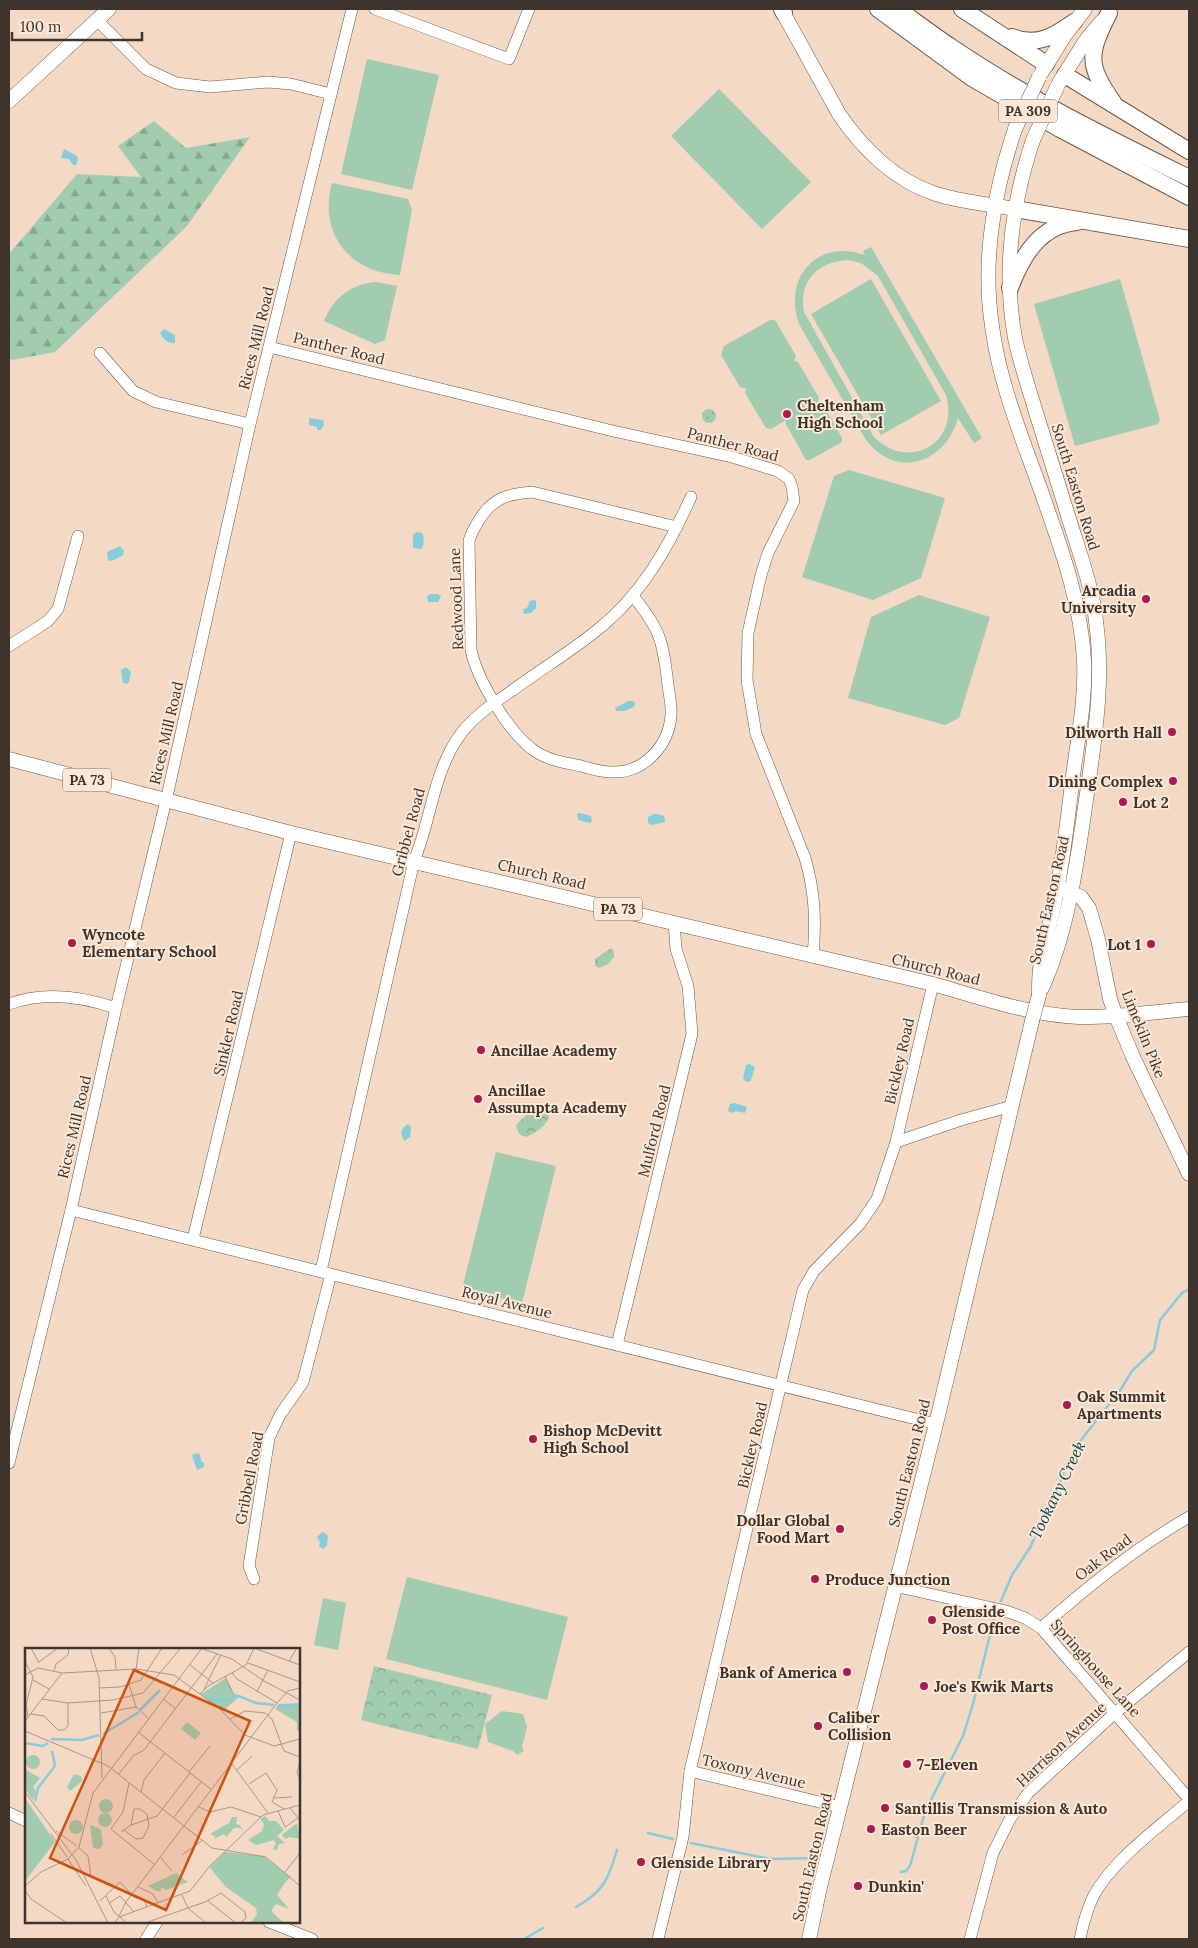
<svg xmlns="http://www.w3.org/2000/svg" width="1198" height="1948" viewBox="0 0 1198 1948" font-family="Lora,serif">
  <defs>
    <pattern id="grass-dots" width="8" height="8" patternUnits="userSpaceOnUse" patternTransform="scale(1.25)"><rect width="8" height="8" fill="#a1ccaf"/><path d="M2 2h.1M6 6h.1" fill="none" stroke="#85a68f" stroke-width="1.8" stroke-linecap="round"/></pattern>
    <pattern id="forest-firs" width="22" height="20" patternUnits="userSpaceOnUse" patternTransform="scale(1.25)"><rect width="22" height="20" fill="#a1ccaf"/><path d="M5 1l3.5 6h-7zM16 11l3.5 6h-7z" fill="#85a68f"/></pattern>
    <pattern id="park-crowns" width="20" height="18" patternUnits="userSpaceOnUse" patternTransform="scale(1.25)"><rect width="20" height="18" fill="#a1ccaf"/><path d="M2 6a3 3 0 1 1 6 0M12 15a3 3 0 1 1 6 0" fill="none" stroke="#85a68f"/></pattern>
  </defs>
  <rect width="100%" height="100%" fill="#f4d9c5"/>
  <circle fill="url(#grass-dots)" cx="709" cy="416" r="7"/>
  <polygon fill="url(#forest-firs)" points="154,121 186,148 250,137 187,226 55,352 12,360 9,358 9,254 77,174 141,177 118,146"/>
  <g fill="url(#park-crowns)">
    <polygon points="611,948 614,951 614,957 608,964 599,968 595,966 595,959"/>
    <path d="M536,1104L546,1106C556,1120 538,1132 526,1137L519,1134L516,1126C521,1117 531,1115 536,1104Z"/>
    <polygon points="374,1666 492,1695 478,1749 361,1720"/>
  </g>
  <g fill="#a1ccaf" fill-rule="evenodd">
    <polygon points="367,59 439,75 412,190 341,174"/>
    <polygon points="719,89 811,182 762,229 671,136"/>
    <path d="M332,183L408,199L412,210L400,275C349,273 318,232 332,183Z"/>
    <path d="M871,247L982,438L974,443L958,418C946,463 896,480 866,440L799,324C783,279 816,238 865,255L863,251ZM849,260L861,263L878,276L946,395C960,443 909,472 874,437L804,312C798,280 819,261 849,260Z"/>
    <polygon points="871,279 941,401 881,435 811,314"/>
    <polygon points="1120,279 1160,420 1158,424 1075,446 1034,304"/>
    <path d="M376,282L397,286L385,340L375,344L324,321C333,298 351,284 376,282Z"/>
    <polygon points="770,320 775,320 796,356 794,361 798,362 819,398 818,401 822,403 842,438 842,442 810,460 806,460 786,424 786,420 771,429 766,428 745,393 746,388 740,387 721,355 724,346"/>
    <polygon points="849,470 945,498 921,578 873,600 802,577 834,476"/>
    <polygon points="919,595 990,617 959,718 945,725 848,698 871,617"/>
    <polygon points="496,1152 556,1166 522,1303 462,1289"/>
    <polygon points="407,1577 568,1617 547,1700 386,1659"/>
    <polygon points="323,1598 346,1603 338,1650 314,1645"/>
    <polygon points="502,1711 523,1714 527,1727 522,1746 524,1751 517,1755 513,1751 488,1742 485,1724"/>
  </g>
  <g fill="#87ccdb">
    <polygon points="64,149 77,156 78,160 76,165 73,165 69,159 61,158"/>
    <path d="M164,329L175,335V343C168,344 163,339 160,333Z"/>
    <polygon points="309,418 323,420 324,425 321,430 317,430 317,427 309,425"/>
    <path d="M417,532L422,533C424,536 425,546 421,549L413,548V535Z"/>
    <polygon points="120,546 124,551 123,555 114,560 108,561 107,552"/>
    <polygon points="430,594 438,594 441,596 438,602 428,602 427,596"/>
    <polygon points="534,600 536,601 536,608 531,613 524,614 523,609 527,608 530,601"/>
    <polygon points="124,668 127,668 131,672 129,682 127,684 123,683 121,670"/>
    <polygon points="628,701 633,701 635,703 634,707 624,711 616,711 615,708"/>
    <polygon points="580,813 591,816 592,821 590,823 578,820 577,814"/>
    <polygon points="654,814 657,814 664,816 665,822 652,825 648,823 648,817"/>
    <polygon points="749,1064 755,1067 751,1080 749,1082 745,1081 743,1078 746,1065"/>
    <polygon points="735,1103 747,1107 745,1113 736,1111 731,1113 728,1111 730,1104"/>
    <polygon points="408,1124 411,1127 410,1137 404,1141 401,1133 403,1128"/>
    <polygon points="198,1453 200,1455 201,1461 204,1463 204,1467 197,1470 192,1455"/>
    <polygon points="322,1532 325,1533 328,1536 327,1546 323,1549 319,1546 320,1542 317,1537"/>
  </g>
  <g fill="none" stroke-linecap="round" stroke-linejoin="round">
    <g stroke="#87ccdb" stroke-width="2.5">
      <polyline points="1001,1601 1012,1575 1031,1546 1043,1514 1056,1495 1065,1468 1078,1444 1121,1389 1132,1371 1154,1350 1160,1320 1182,1293 1189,1289"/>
      <polyline points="648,1833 673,1839"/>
      <polyline points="691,1843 770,1859 814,1858"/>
      <polyline points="901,1872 906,1871 910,1866 925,1812 963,1736 973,1704 994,1618"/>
      <path d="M576,1907C604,1891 608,1880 617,1850"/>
      <polyline points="524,1939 543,1928"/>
    </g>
    <defs>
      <g id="minor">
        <polyline points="375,9 509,59 529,9"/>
        <polyline points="97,20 146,69 176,83 210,87 268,82 291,84 331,94"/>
        <path d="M269,347L613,431L732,457L778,471L789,479L792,487L794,501L768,553L761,575L748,633L747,680L756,734L805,858C815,891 816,922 813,957"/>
        <polyline points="100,353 133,391 156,402 250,424"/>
        <path d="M633,596C661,630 663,642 668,685C669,695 672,705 671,715C669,746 643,774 611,772C601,772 591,769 581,766C565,763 546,760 532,749C508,731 477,679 471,650L469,541C471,533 475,527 479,520C493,498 507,494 532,492L677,527"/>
        <polyline points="9,646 48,621 58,609 78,536"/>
        <path d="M9,1004C44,991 81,996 116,1008"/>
        <polyline points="896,1142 961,1120 1012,1106"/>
        <polyline points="71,1210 936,1424"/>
        <polyline points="193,1239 291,833"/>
        <path d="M321,1271L414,861C432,818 433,769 463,731C477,714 495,702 513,690C540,670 570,652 596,631C641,596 668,548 691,497"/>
        <polyline points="617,1345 692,1034 688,986 676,949 674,922"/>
        <polyline points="9,1463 71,1210 116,1008 168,792 250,424 352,9"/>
        <polyline points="254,1579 249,1566 269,1438 280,1415 303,1382 331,1274"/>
        <polyline points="894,1586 1006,1611 1025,1618 1041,1628 1189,1799"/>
        <path d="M1041,1628C1088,1586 1135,1548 1189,1517"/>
        <polyline points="690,1771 840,1807"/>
        <polyline points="9,1813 26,1821"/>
        <polyline points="269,1922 312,1939"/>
        <polyline points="146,1939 157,1922"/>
        <polyline points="658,1939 683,1837 690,1771 803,1290 814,1271 860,1224 877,1199 896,1142 933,984"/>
        <polyline points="970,1939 993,1853 1010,1819 1028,1793 1115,1713 1189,1652"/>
        <path d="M1080,1939C1083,1924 1087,1909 1094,1895C1113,1860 1159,1827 1189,1801"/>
      </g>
      <g id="major">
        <path d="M781,9L839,114C862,148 895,181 936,194C961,202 989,204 1015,209"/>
        <polyline points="1042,72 1065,35 1085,9"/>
        <polyline points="1059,83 1086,40 1102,21"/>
        <polyline points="9,101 109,9"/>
        <path d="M1015,129C994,192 982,260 992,326C1000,388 1026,447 1046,505C1064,556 1081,606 1084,660C1086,699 1078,737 1073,776C1068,815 1064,855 1056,895C1052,919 1043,944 1040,969C1039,977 1039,987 1039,995"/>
        <path d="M1033,140C1012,203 1003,271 1015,338C1020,362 1028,386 1035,409C1047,447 1058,484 1070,522C1078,548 1088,575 1093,602C1107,674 1094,743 1084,814C1076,870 1066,936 1042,988"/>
        <path d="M9,759L291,833L933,984C978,997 1031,1015 1078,1017C1116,1018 1152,1012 1189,1009"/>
        <polyline points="1063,889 1081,897 1089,908 1098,939 1110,999 1116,1016 1133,1057 1189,1174"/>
        <polyline points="809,1939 820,1887 936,1424 1032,1021"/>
      </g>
      <g id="highway">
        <polyline points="782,9 784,13"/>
        <polyline points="878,9 972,78 1060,129 1189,197"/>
        <path d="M898,9C916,22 933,35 951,47C1026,98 1108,138 1189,178"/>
        <polyline points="962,9 1046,64"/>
        <path d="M1109,13C1089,53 1086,64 1113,102"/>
        <path d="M1012,37C1037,47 1054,36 1074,22"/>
        <polyline points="1065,75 1189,151"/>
        <polyline points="1015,209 1189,239"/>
        <path d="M1010,288C1022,256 1040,225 1077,222"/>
      </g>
    </defs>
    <use href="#minor" stroke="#6e5846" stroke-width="12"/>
    <use href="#major" stroke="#6e5846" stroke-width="15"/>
    <use href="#highway" stroke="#6e5846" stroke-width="18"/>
    <use href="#minor" stroke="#fff" stroke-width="11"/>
    <use href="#major" stroke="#fff" stroke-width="14"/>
    <use href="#highway" stroke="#fff" stroke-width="16"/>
    <defs>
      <g id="major-bridge">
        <polyline points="1015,129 1039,77"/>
        <polyline points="1033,140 1057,87"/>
        <polyline points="1032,1021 1039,995"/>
      </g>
    </defs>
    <use href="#major-bridge" stroke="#6e5846" stroke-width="15" stroke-linecap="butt"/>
    <use href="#major-bridge" stroke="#fff" stroke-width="14"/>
  </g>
  <g fill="#ab1950" stroke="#fde8d7" stroke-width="2">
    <circle cx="787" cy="414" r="5"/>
    <circle cx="1146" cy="599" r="5"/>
    <circle cx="1172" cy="732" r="5"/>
    <circle cx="1173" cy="781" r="5"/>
    <circle cx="1123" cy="802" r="5"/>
    <circle cx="72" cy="943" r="5"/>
    <circle cx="1151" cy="944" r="5"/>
    <circle cx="481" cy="1050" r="5"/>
    <circle cx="478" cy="1099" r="5"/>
    <circle cx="1067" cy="1405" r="5"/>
    <circle cx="533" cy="1439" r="5"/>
    <circle cx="840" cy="1529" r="5"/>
    <circle cx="815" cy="1579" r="5"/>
    <circle cx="932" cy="1620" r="5"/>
    <circle cx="847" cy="1672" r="5"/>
    <circle cx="924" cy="1686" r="5"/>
    <circle cx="818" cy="1726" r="5"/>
    <circle cx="907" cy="1764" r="5"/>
    <circle cx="885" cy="1808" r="5"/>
    <circle cx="871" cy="1829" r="5"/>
    <circle cx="641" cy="1862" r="5"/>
    <circle cx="858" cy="1886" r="5"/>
  </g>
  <g text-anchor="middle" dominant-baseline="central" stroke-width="4" stroke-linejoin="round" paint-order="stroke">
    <g fill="#fde8d7" stroke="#776a5f" stroke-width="1">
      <rect x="999" y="99.5" width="58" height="23" rx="4"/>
      <rect x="63" y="768.5" width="48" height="23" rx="4"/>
      <rect x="594" y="897.5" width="48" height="23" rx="4"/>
    </g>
    <g font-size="14" font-weight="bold" fill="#3e342c">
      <text x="1028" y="111">PA 309</text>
      <text x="87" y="780">PA 73</text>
      <text x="618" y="909">PA 73</text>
    </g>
    <g font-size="15" fill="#3e342c" stroke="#fde8d7">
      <text transform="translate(256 338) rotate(-76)">Rices Mill Road</text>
      <text transform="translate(339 348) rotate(14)">Panther Road</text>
      <text transform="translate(733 444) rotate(15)">Panther Road</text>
      <text transform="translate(1076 487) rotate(73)">South Easton Road</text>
      <text transform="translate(456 599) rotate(-92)">Redwood Lane</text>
      <text transform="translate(166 733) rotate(-77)">Rices Mill Road</text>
      <text transform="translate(408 832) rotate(-75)">Gribbel Road</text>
      <text transform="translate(542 874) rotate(13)">Church Road</text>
      <text transform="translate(1049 900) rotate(-77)">South Easton Road</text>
      <text transform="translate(936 969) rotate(14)">Church Road</text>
      <text transform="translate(228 1033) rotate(-77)">Sinkler Road</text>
      <text transform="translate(1144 1034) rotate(68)">Limekiln Pike</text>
      <text transform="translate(899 1061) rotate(-77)">Bickley Road</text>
      <text transform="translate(74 1127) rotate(-77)">Rices Mill Road</text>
      <text transform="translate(654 1131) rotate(-76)">Mulford Road</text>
      <text transform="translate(507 1302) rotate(14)">Royal Avenue</text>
      <text transform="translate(752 1445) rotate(-77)">Bickley Road</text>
      <text transform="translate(909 1463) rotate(-76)">South Easton Road</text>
      <text transform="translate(249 1478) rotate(-79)">Gribbell Road</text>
      <text transform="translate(1103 1557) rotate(-37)">Oak Road</text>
      <text transform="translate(1096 1668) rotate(48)">Springhouse Lane</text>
      <text transform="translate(1061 1744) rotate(-43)">Harrison Avenue</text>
      <text transform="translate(754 1771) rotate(13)">Toxony Avenue</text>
      <text transform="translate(812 1857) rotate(-77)">South Easton Road</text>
    </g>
    <g font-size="15" font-weight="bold" fill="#3e342c" stroke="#fde8d7" text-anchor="start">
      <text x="797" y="405">Cheltenham<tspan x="797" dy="17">High School</tspan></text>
      <text x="1136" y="590" text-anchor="end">Arcadia<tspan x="1136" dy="17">University</tspan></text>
      <text x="1162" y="732" text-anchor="end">Dilworth Hall</text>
      <text x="1163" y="781" text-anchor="end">Dining Complex</text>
      <text x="1133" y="802">Lot 2</text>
      <text x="82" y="934">Wyncote<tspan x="82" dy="17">Elementary School</tspan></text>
      <text x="1141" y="944" text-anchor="end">Lot 1</text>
      <text x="491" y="1050">Ancillae Academy</text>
      <text x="488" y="1090">Ancillae<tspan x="488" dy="17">Assumpta Academy</tspan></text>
      <text x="1077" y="1396">Oak Summit<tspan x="1077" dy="17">Apartments</tspan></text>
      <text x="543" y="1430">Bishop McDevitt<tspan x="543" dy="17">High School</tspan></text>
      <text x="830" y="1520" text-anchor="end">Dollar Global<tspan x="830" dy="17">Food Mart</tspan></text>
      <text x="825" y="1579">Produce Junction</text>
      <text x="942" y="1611">Glenside<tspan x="942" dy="17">Post Office</tspan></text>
      <text x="837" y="1672" text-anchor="end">Bank of America</text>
      <text x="934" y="1686">Joe's Kwik Marts</text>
      <text x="828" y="1717">Caliber<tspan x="828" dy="17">Collision</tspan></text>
      <text x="917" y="1764">7-Eleven</text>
      <text x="895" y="1808">Santillis Transmission &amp; Auto</text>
      <text x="881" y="1829">Easton Beer</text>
      <text x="651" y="1862">Glenside Library</text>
      <text x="868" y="1886">Dunkin'</text>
    </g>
    <g font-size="16" font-style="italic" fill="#044651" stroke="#fde8d7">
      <text transform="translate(1057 1490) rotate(-64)">Tookany Creek</text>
    </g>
  </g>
  <g transform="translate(25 1648)">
    <rect width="275" height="275" fill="#f4d9c5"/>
    <path d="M240,168L244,173H251L259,182L252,188L260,195L254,196L252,202L248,201L251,195L249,192L231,197L223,192L237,183L239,176L235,171ZM207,169H212L211,176L215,177L218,183L215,180H209L201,189L199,186L189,191L190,188L185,186L204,175ZM272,175L275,191L264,189L260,191L257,187ZM185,220L263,230L252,247L264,261L251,256L246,263L259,275H227L233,265L231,260L201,239ZM151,225L163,234L141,242L136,239V243H132L123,238Z" fill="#a1ccaf"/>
    <path d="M0,121L15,130L8,139L11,143L8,152L0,141ZM0,150L30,194L0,233Z" fill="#a1ccaf"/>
    <path d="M201,30L209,45L215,48L198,63L176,46ZM275,55V82L272,83V74L250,61L254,56ZM49,126L56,128L57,133L45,143L42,139ZM200,204L238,208L266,229L249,244L246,275H226L232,266L231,260L185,219Z" fill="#a1ccaf"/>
    <path d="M162,74L176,85L170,92L156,81ZM1 114a7 7 0 1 1 14 0a7 7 0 1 1-14 0ZM74 158a7 7 0 1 1 14 0a7 7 0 1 1-14 0ZM73 172a7 7 0 1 1 14 0a7 7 0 1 1-14 0ZM44 179a7 7 0 1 1 14 0a7 7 0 1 1-14 0ZM65,177L76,181L78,196L75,201L68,200Z" fill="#a1ccaf"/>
    <path fill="none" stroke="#87ccdb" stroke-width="2.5" d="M183,51L200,52L214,48L231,55L249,57M253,58L275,57M115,62L135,42M78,86L114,64M26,91L57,92L74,87M0,95L18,98L23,95M10,153L13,140L30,118L27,103"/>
    <path fill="none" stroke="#ab9788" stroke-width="1" d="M6,0L14,15M65,0L74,30L77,130M84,0L90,9L91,21M175,0L207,11L239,33L275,52M229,0L275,17M0,13L8,29L1,57L3,69M264,13L272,0M14,14L33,0M223,15L275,34M164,16L188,35M111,21L114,0M29,23L31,16L43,7L44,0M207,25L212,31L252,55M0,27L13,20L37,25M200,28L207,44M8,32L24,41M104,36L111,59L123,70M74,40L95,39L116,32L137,0M179,41L196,7M232,44L243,22M175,46L183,38L221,17L229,0M17,51L43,55L88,52L118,45L156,0M138,51L151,61M76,65L111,59M5,66L19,68L33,82H39L43,78V55M205,71L220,63L240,65L247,71L259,103L275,109M0,73L37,25L111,21L149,27L194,60L220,87L249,98L275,91M0,83L83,118L187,200L241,209L275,238M113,84L187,142M275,114L272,125L275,131M207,116L243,165M212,122L227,108M164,124L185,98M94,126L108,108L119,102L192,6M104,135L98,164L86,181L130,217M224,136L241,125L252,142L247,154L259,161M0,144L51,212L83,275M116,144L119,132L140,105M248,150L267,149M174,159L185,164L206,159L236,169M265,160L275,172M253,163L260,179L273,170M149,169L176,134M99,182L111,191L118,190L124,178L122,166L115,161H109L106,177M31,183L52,198M96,184L106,177L132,168L165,125M26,186L42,209M53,199L63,208L66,229M157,207L178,192M136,210L147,223M43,211L61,238M260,224L275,205M0,238L16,224L43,211L54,199L68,145L177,0M113,239L128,246L133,255M1,244L6,251L42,275M157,247L163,260L181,275M81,248L89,264L102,275M75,253L95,234L109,249L119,252L122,259M183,253L211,275M84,255L95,248L109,264M94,268L101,254L252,55L263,43L275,40M89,275L94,269L165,243L185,218L238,167L275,157M120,275L180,254L196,245L220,264L221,270L215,275"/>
    <path fill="#ce5311" fill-opacity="0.15" stroke="#ce5311" stroke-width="2.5" d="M109,22L225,73L141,262L25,210Z"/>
    <rect width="275" height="275" fill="none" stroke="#3e342c" stroke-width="2.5"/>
  </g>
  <rect width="1198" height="1948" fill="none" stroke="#3e342c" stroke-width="20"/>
  <path d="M12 32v8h130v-8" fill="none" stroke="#3e342c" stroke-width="2.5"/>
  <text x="20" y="32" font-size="15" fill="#3e342c" stroke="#fde8d7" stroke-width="4" paint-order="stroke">100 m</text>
</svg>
